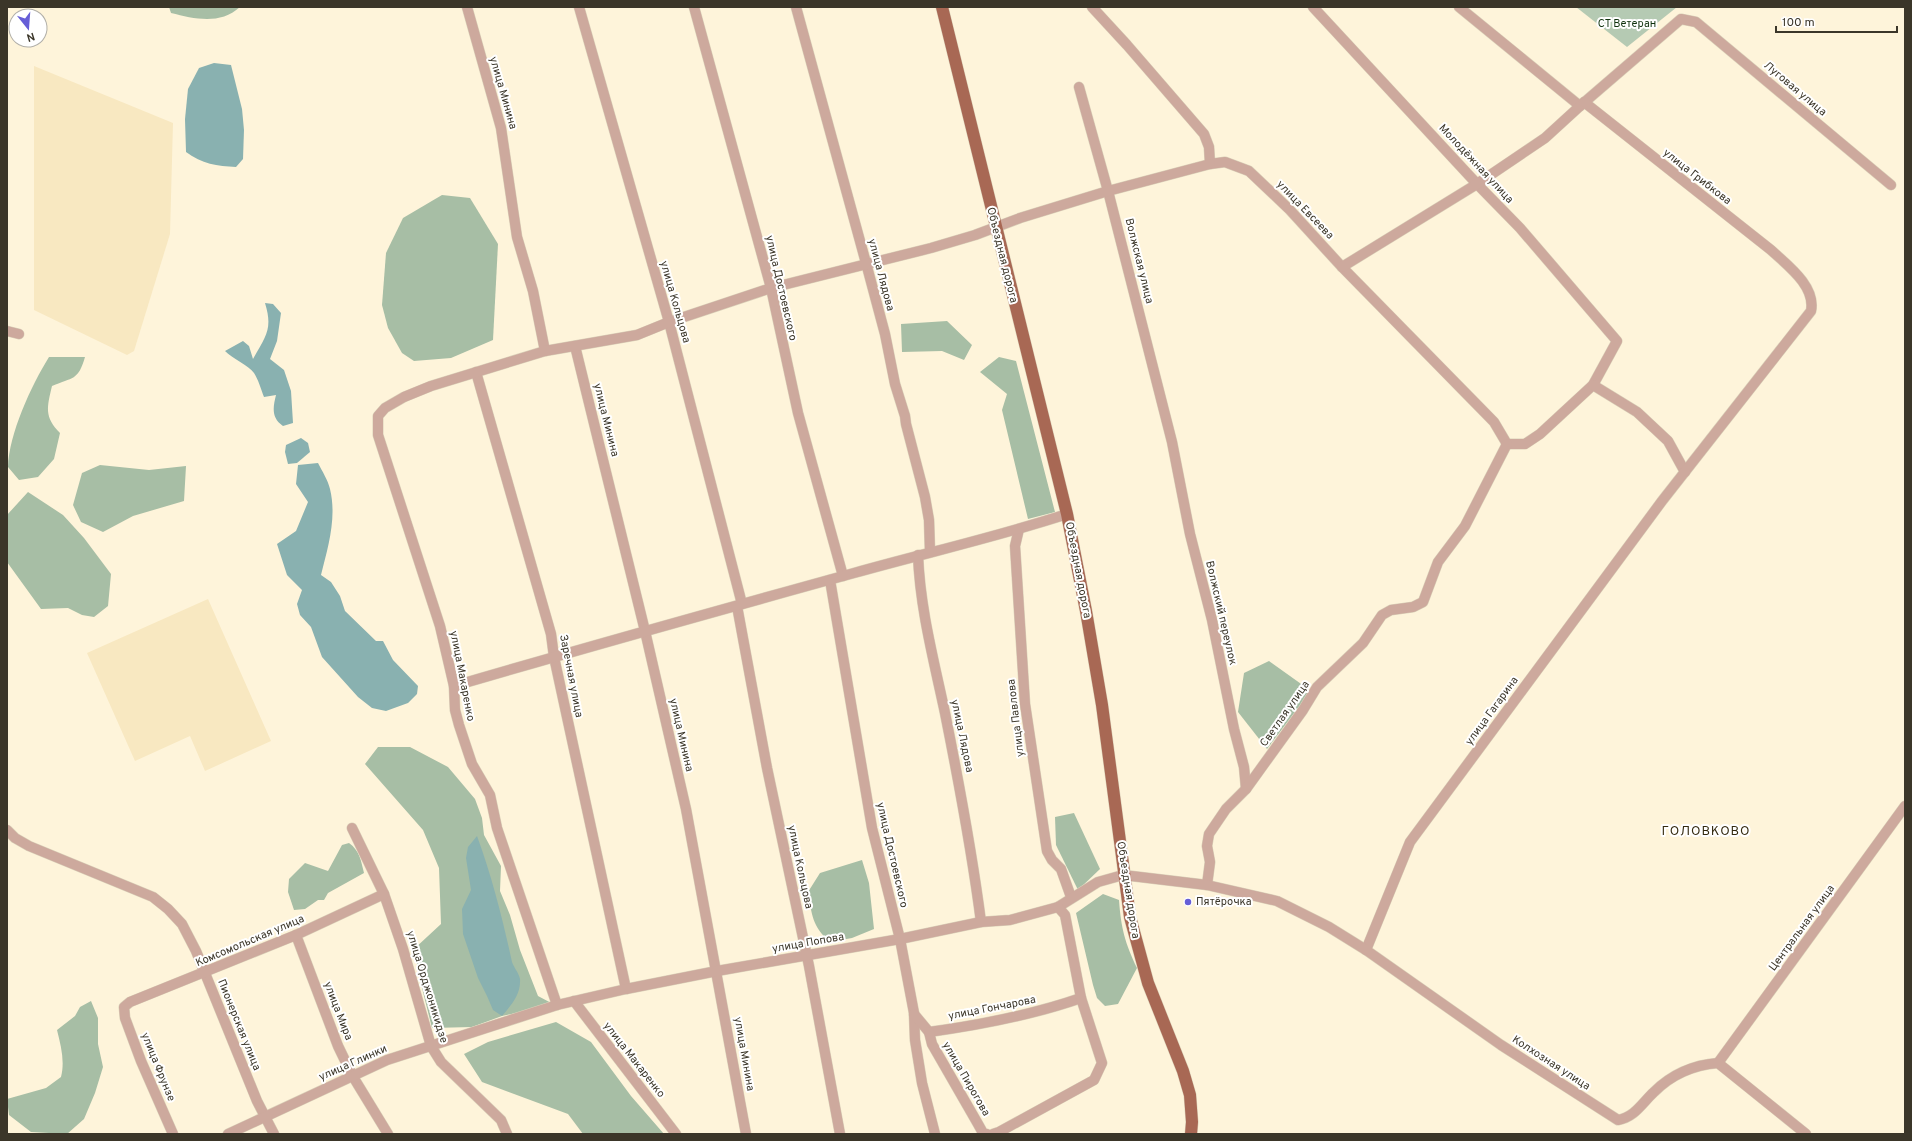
<svg xmlns="http://www.w3.org/2000/svg" width="1912" height="1141" viewBox="0 0 1912 1141" font-family="Overpass,sans-serif">
  <rect width="100%" height="100%" fill="#fef4da"/>
  <g fill="#f8e8c1">
    <polygon points="34,66 173,123 170,234 134,351 127,355 34,310"/>
    <polygon points="208,599 271,741 205,771 190,736 135,761 87,653"/>
  </g>
  <polygon fill="#b5cab3" points="1576,7 1677,7 1627,47"/>
  <g fill="#a7bea5">
    <path d="M169,7H240C220,25 195,19 171,13Z"/>
    <polygon points="442,195 470,198 498,244 493,340 451,358 414,361 402,353 388,328 382,305 386,253 403,218"/>
    <polygon points="947,321 972,345 964,360 942,351 902,352 901,324"/>
    <path d="M49,357H85C78,381 73,377 52,386C47,407 44,417 60,433L54,459L38,477L19,480L8,467C9,434 31,386 49,357Z"/>
    <polygon points="999,357 1016,361 1055,512 1028,519 1002,410 1007,394 980,372"/>
    <polygon points="100,465 149,470 186,466 184,501 133,516 103,532 81,522 73,505 82,473"/>
    <polygon points="28,492 63,515 84,538 111,574 108,606 94,617 82,615 68,608 41,609 7,562 7,515"/>
    <polygon points="1269,661 1311,691 1267,749 1238,712 1244,673"/>
    <polygon points="378,747 410,747 448,767 475,799 482,818 484,835 501,866 500,891 510,915 520,950 538,996 555,1005 502,1016 472,1027 432,1028 422,988 414,949 441,924 439,868 423,830 365,764"/>
    <polygon points="1074,813 1100,869 1078,890 1056,845 1055,817"/>
    <path d="M349,843C360,851 361,861 364,873L328,893L324,900H318L305,909L294,910L288,892L289,879L305,863L328,871L342,845Z"/>
    <path d="M862,860L869,883L874,929L852,938L830,942C812,926 812,915 808,892L820,873Z"/>
    <path d="M1103,894L1119,900C1121,928 1125,943 1137,968L1118,1004L1105,1006L1097,998L1093,985L1076,913Z"/>
    <path d="M91,1001L98,1018V1044L103,1067L95,1093L84,1119L67,1134L31,1132L9,1115L7,1099L46,1088L61,1077C65,1061 61,1046 57,1030L75,1016L80,1007Z"/>
    <polygon points="556,1022 591,1042 631,1096 664,1134 583,1134 568,1114 482,1082 464,1054 488,1042"/>
  </g>
  <g fill="#89b1b0">
    <path d="M214,63L231,65L242,109L244,130L243,159L236,167C217,166 202,164 186,152L185,119L188,89L199,68Z"/>
    <path d="M265,303L273,304L281,313L277,341L270,359L284,370L291,391L293,423L283,426C271,418 273,407 276,395L264,397C261,389 258,379 254,373C249,366 232,358 225,351L243,341L249,346L253,359C266,336 273,329 265,303Z"/>
    <polygon points="301,438 308,443 310,452 297,463 288,464 285,452 286,445"/>
    <path d="M318,463C322,471 328,480 330,489C337,518 328,547 321,575L331,582L340,596L345,611L376,641H383L393,660L418,686L417,694L408,703L386,711L372,708L358,697L322,657L311,627L300,615L297,604L302,590L287,575L277,544L296,531L308,502L296,484L298,465Z"/>
    <path d="M477,836C492,877 503,920 512,962C514,968 519,973 520,979C521,995 511,1005 502,1016L493,1010L487,996L478,978L463,934L462,909L471,890L466,858L468,847Z"/>
  </g>
  <g fill="none" stroke-linecap="round" stroke-linejoin="round">
    <defs>
      <g id="minor">
        <polyline points="467,7 501,128 517,237 533,291 545,351"/>
        <polyline points="579,7 669,322 742,604"/>
        <polyline points="694,7 771,288 798,413 843,576"/>
        <polyline points="796,7 866,263 885,334 895,384 905,416 906,424 925,497 929,520 930,552"/>
        <polyline points="1092,7 1127,45 1204,134 1209,147 1210,164 1225,162 1249,171 1289,209 1342,267 1494,422 1507,444"/>
        <polyline points="1313,7 1477,184 1520,228 1617,341 1593,385 1540,434 1525,444 1507,444"/>
        <polyline points="1459,7 1580,106"/>
        <polyline points="1079,87 1108,191 1172,442 1190,534 1212,620 1234,729 1244,767 1246,789"/>
        <polyline points="1342,267 1477,184 1545,138 1580,106 1681,19 1696,22 1891,185"/>
        <polyline points="7,331 19,334"/>
        <polyline points="575,346 645,631 686,809 746,1134"/>
        <polyline points="476,372 551,634 554,657 626,989"/>
        <polyline points="1593,385 1637,412 1668,441 1685,472"/>
        <polyline points="1019,529 1015,546 1025,704 1047,851 1052,860 1061,869 1071,897"/>
        <path d="M918,555C920,609 934,661 945,713C959,783 972,852 981,922"/>
        <polyline points="830,580 872,828 900,939 914,1013 915,1040 922,1083 935,1134"/>
        <polyline points="737,606 767,768 809,966 840,1134"/>
        <path d="M454,686C587,647 720,610 854,573C925,553 997,537 1067,514"/>
        <polyline points="352,828 384,894 403,949 431,1046 441,1062 501,1120 507,1134"/>
        <polyline points="7,830 15,838 29,846 153,897 168,909 182,924 196,951 257,1101 274,1134"/>
        <polyline points="1207,885 1210,862 1207,846 1209,834 1226,809 1246,789 1303,710 1317,687 1363,643 1382,615 1391,610 1413,607 1423,602 1438,562 1465,526 1507,444"/>
        <polyline points="296,935 338,1046 352,1075 388,1134"/>
        <path d="M1366,950L1410,842L1662,501L1811,311C1816,286 1787,265 1771,250L1584,102"/>
        <polyline points="574,1001 676,1134"/>
        <polyline points="557,1005 497,828 490,795 472,764 459,725 455,710 454,686 440,626 378,435 378,416 385,408 404,397 431,386 545,351 637,335 669,322 771,288 931,248 975,235 1020,218 1108,191 1210,164"/>
        <path d="M914,1014L929,1032C980,1025 1032,1015 1081,998"/>
        <polyline points="929,1032 932,1044 978,1124 983,1133 987,1134"/>
        <polyline points="1718,1063 1905,806"/>
        <polyline points="173,1134 141,1061 125,1018 124,1007 130,1002 296,935 384,894"/>
        <path d="M228,1134L387,1060L557,1005L626,989L717,971L900,939L981,922L1010,920L1058,907L1098,882L1123,875L1207,885L1277,901L1329,927L1366,950L1501,1045L1618,1120C1635,1117 1642,1103 1654,1092C1672,1074 1693,1065 1718,1063L1806,1134"/>
        <polyline points="993,1134 999,1132 1094,1080 1102,1063 1081,998 1065,915 1058,907"/>
      </g>
      <polyline id="major" points="942,7 1067,514 1086,611 1102,705 1130,917 1148,983 1183,1071 1190,1095 1192,1122 1191,1134"/>
    </defs>
    <use href="#minor" stroke="#dbd2ba" stroke-width="11"/>
    <use href="#major" stroke="#dbd2ba" stroke-width="13"/>
    <use href="#minor" stroke="#cda99d" stroke-width="10"/>
    <use href="#major" stroke="#a86854" stroke-width="12"/>
  </g>
  <circle fill="#665ed7" stroke="#fff" stroke-width="1.5" cx="1188" cy="902" r="4"/>
  <g text-anchor="middle" dominant-baseline="central" stroke-width="4" stroke-linejoin="round" paint-order="stroke">
    <g font-size="11" fill="#10320e" stroke="#fff">
      <text x="1627" y="24">СТ Ветеран</text>
    </g>
    <g font-size="11" fill="#3b3629" stroke="#fff">
      <text transform="translate(1795 89) rotate(40)">Луговая улица</text>
      <text transform="translate(503 93) rotate(74)">улица Минина</text>
      <text transform="translate(1476 164) rotate(47)">Молодёжная улица</text>
      <text transform="translate(1697 177) rotate(38)">улица Грибкова</text>
      <text transform="translate(1305 210) rotate(46)">улица Евсеева</text>
      <text transform="translate(1002 255) rotate(76)">Объездная дорога</text>
      <text transform="translate(1139 261) rotate(76)">Волжская улица</text>
      <text transform="translate(881 275) rotate(75)">улица Лядова</text>
      <text transform="translate(781 288) rotate(77)">улица Достоевского</text>
      <text transform="translate(675 302) rotate(74)">улица Кольцова</text>
      <text transform="translate(606 420) rotate(76)">улица Минина</text>
      <text transform="translate(1078 570) rotate(79)">Объездная дорога</text>
      <text transform="translate(1221 613) rotate(77)">Волжский переулок</text>
      <text transform="translate(462 676) rotate(79)">улица Макаренко</text>
      <text transform="translate(571 676) rotate(79)">Заречная улица</text>
      <text transform="translate(1492 711) rotate(-54)">улица Гагарина</text>
      <text transform="translate(1285 714) rotate(-55)">Светлая улица</text>
      <text transform="translate(1016 718) rotate(-97)">улица Павлова</text>
      <text transform="translate(681 735) rotate(77)">улица Минина</text>
      <text transform="translate(962 736) rotate(78)">улица Лядова</text>
      <text transform="translate(892 855) rotate(77)">улица Достоевского</text>
      <text transform="translate(800 867) rotate(78)">улица Кольцова</text>
      <text transform="translate(1128 890) rotate(81)">Объездная дорога</text>
      <text transform="translate(1802 928) rotate(-54)">Центральная улица</text>
      <text transform="translate(250 941) rotate(-23)">Комсомольская улица</text>
      <text transform="translate(808 943) rotate(-10)">улица Попова</text>
      <text transform="translate(427 987) rotate(73)">улица Орджоникидзе</text>
      <text transform="translate(992 1008) rotate(-11)">улица Гончарова</text>
      <text transform="translate(338 1011) rotate(69)">улица Мира</text>
      <text transform="translate(239 1025) rotate(68)">Пионерская улица</text>
      <text transform="translate(744 1054) rotate(80)">улица Минина</text>
      <text transform="translate(634 1060) rotate(52)">улица Макаренко</text>
      <text transform="translate(353 1063) rotate(-24)">улица Глинки</text>
      <text transform="translate(1551 1063) rotate(33)">Колхозная улица</text>
      <text transform="translate(158 1067) rotate(68)">улица Фрунзе</text>
      <text transform="translate(966 1079) rotate(60)">улица Пирогова</text>
    </g>
    <g font-size="11" fill="#3b3629" stroke="#fff" text-anchor="start">
      <text x="1196" y="902">Пятёрочка</text>
    </g>
    <g font-size="13" letter-spacing="1" fill="#342a0f" stroke="#fff">
      <text x="1706" y="832">ГОЛОВКОВО</text>
    </g>
  </g>
  <rect width="1912" height="1141" fill="none" stroke="#3b3629" stroke-width="16"/>
  <g transform="translate(28 28) rotate(163)"><circle r="19" fill="#ffffff" stroke="#b1afa9"/>
  <path d="M0-3L7 15L0 10L-7 15Z" fill="#665ed7"/>
  <text y="-6" font-size="11" font-weight="bold" text-anchor="middle" fill="#3b3629">N</text>
  </g>
  <path d="M1776 26v6h121v-6" fill="none" stroke="#3b3629" stroke-width="2"/>
  <text x="1782" y="26" font-size="12" fill="#3b3629" stroke="#ffffff" stroke-width="3" paint-order="stroke">100 m</text>
</svg>
